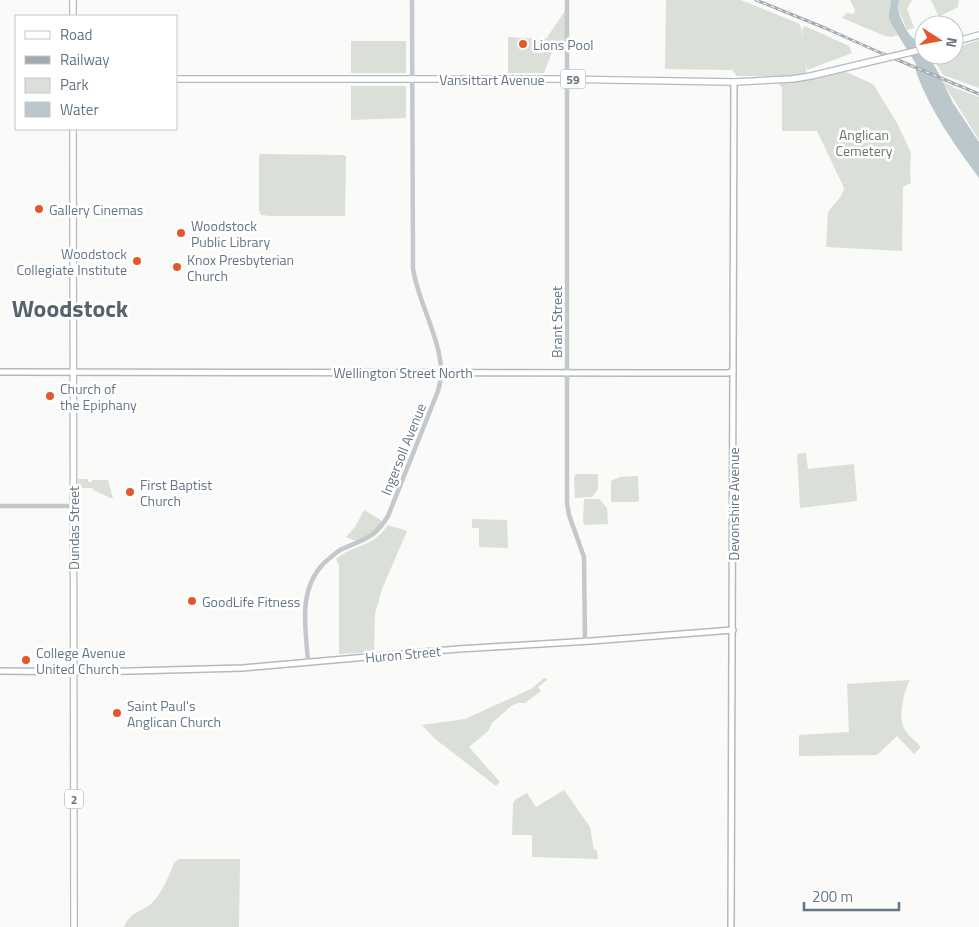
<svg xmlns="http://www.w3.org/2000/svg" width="979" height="927" viewBox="0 0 979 927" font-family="'Titillium Web',sans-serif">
  <rect width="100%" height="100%" fill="#fafaf8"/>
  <g fill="#dadfd7">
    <path d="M666,0H741L800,24L803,40L802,29L805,26L849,46L852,53L807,70L805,60L807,80L846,72L873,84L897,123L911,153L910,171L911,183L903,187L902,251L826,247L828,213C832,204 843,198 844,188L817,131H782V88L779,84L778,76H737L732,70L665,69Z"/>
    <polygon points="850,0 891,0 890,22 898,35 891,37 885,36 842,18 847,13 854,14 855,10"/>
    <polygon points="899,0 912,0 907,9 914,28 907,30 898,9"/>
    <polygon points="931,0 959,0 958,7 956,8 939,17"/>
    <polygon points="565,11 565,48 552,52 544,73 508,73 508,37 546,39"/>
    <polygon points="979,40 979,88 943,75 931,55 954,55 954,48"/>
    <rect x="351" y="41" width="55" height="32"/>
    <polygon points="942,81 952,87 979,97 979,140"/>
    <polygon points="351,86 406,86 406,118 351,120"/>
    <polygon points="260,154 343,155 346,156 345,215 344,216 271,216 261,215 259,211 259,156"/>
    <polygon points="806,453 808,469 854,464 857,501 800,508 797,454"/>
    <polygon points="576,474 598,474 598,489 592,497 575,498 574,477"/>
    <polygon points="638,476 639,501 636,502 611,502 611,481 620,477"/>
    <polygon points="78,479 88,479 88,482 92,482 92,480 108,480 113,499 93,490 92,488 78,488"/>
    <polygon points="584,499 599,499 607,508 608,524 585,525 583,522"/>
    <polygon points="364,510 381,520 381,524 372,533 356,541 346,537 355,527"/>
    <polygon points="472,519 507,520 508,548 479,547 479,528 472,528"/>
    <path d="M388,525L407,531L382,589L375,614L374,652L339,654V565L336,559C347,549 362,547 373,540C379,536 384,530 388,525Z"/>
    <polygon points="544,678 548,679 538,687 541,691 525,703 518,703 511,706 492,723 488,731 469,747 500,782 496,786 434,738 422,725 465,719 531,689"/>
    <path d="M910,680C904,690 899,714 903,726C906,734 915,741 921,747L914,754L897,736L877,755L799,756V735L849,732L847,684Z"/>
    <polygon points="564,790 590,827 594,850 597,850 598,859 532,857 532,835 512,835 513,803 516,799 527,793 536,807"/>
    <path d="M179,859H240L239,927H124C132,909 142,913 153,902C162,893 169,875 174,863Z"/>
  </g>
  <path fill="#bbc7cb" d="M891,0H899C899,3 898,5 898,8C898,14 907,33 912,37C919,43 924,42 924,55H928L938,72L953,103L979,142V178C954,144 931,112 916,72V70L917,68L916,64L890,22C887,14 891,9 891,0Z"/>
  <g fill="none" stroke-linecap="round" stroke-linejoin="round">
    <defs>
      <g id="secondary">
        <polyline points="0,372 644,373 728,373 733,371"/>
        <polyline points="0,671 94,672 243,668 458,649 591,641 733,630"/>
        <polyline points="731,927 734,82"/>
      </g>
      <g id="primary">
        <polyline points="73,16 73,0"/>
        <polyline points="954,42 979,35"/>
        <polyline points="176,79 556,79 734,82 792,79 811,76 865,63"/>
        <polyline points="73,129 74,927"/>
      </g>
    </defs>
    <use href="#secondary" stroke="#b3babf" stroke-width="8"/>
    <use href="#primary" stroke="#b5babe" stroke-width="8"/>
    <g stroke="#c3c8cc" stroke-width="4.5">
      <polyline points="567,0 567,503 569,515 584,557 585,642"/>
      <polyline points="0,506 73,506"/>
      <path d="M308,662C306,628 297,591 324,563C330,558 336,552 342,549C364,539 375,538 388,516L438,391C451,353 418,307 413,268L412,0"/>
    </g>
    <use href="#secondary" stroke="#fff" stroke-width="5"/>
    <use href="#primary" stroke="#fff" stroke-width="5.5"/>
    <defs>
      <polyline id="rail" points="756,0 825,28 881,53 979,94"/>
    </defs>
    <use href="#rail" stroke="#a2aab0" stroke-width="3"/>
    <use href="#rail" stroke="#fff" stroke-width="1" stroke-dasharray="4" stroke-linecap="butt"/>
    <defs>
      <polyline id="primary-bridge" points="865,63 924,49"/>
    </defs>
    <use href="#primary-bridge" stroke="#b5babe" stroke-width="8" stroke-linecap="butt"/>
    <use href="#primary-bridge" stroke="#fff" stroke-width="5.5"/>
  </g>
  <g fill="#e4572e" stroke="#fff" stroke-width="2">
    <circle cx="523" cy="44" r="5"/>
    <circle cx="39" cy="209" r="5"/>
    <circle cx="181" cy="233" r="5"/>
    <circle cx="137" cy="261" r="5"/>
    <circle cx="177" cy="267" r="5"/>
    <circle cx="50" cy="396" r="5"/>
    <circle cx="130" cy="492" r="5"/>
    <circle cx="192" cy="601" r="5"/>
    <circle cx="26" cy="660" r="5"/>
    <circle cx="117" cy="713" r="5"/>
  </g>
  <g text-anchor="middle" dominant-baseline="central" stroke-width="5" stroke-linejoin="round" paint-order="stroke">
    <g fill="#fff" stroke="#939fa8" stroke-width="1">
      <rect x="560.5" y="69.5" width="25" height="19" rx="4"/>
      <rect x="65" y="789.5" width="18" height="19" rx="4"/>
    </g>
    <g font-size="12" font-weight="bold" fill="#657683">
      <text x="573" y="79">59</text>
      <text x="74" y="799">2</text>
    </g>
    <g font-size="14" fill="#657683" stroke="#fff" text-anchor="start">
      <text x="533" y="44">Lions Pool</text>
      <text x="49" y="209">Gallery Cinemas</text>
      <text x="191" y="225">Woodstock<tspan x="191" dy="16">Public Library</tspan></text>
      <text x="127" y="253" text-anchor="end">Woodstock<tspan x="127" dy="16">Collegiate Institute</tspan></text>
      <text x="187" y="259">Knox Presbyterian<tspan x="187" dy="16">Church</tspan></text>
      <text x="60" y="388">Church of<tspan x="60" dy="16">the Epiphany</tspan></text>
      <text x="140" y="484">First Baptist<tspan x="140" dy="16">Church</tspan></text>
      <text x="202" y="601">GoodLife Fitness</text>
      <text x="36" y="652">College Avenue<tspan x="36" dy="16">United Church</tspan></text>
      <text x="127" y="705">Saint Paul's<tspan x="127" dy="16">Anglican Church</tspan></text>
    </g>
    <g font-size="14" fill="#657683" stroke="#fff">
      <text x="492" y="79">Vansittart Avenue</text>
      <text transform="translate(556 322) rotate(-90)">Brant Street</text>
      <text x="403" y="372">Wellington Street North</text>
      <text transform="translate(403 449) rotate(-68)">Ingersoll Avenue</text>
      <text transform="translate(733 504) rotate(-90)">Devonshire Avenue</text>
      <text transform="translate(73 528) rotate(-90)">Dundas Street</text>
      <text transform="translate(403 654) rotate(-5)">Huron Street</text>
    </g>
    <g font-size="14" fill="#687a64" stroke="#fff">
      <text x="864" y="134">Anglican<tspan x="864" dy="16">Cemetery</tspan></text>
    </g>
    <g font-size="24" font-weight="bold" fill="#57646e" stroke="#fff">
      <text x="70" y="308">Woodstock</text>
    </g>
  </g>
  <rect x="15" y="15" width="162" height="115" fill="#ffffff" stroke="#c1c8cd"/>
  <rect x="25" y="31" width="25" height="8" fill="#ffffff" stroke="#c1c8cd"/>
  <text x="60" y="40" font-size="15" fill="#657683">Road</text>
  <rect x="25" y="56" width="25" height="8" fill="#a2aab0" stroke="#c1c8cd"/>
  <text x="60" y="65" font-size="15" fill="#657683">Railway</text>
  <rect x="25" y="78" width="25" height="15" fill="#dadfd7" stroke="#c1c8cd"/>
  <text x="60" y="90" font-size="15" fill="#657683">Park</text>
  <rect x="25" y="102" width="25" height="15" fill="#bbc7cb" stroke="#c1c8cd"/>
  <text x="60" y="115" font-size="15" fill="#657683">Water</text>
  <g transform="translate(939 40) rotate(101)"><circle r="24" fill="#ffffff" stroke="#c1c8cd"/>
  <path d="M0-4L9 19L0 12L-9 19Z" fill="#e4572e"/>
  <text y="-8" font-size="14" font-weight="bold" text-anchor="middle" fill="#657683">N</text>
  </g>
  <path d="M804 902v8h95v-8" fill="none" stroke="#657683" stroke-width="2.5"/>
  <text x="812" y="902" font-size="15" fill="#657683" stroke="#ffffff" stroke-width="4" paint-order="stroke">200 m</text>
</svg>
